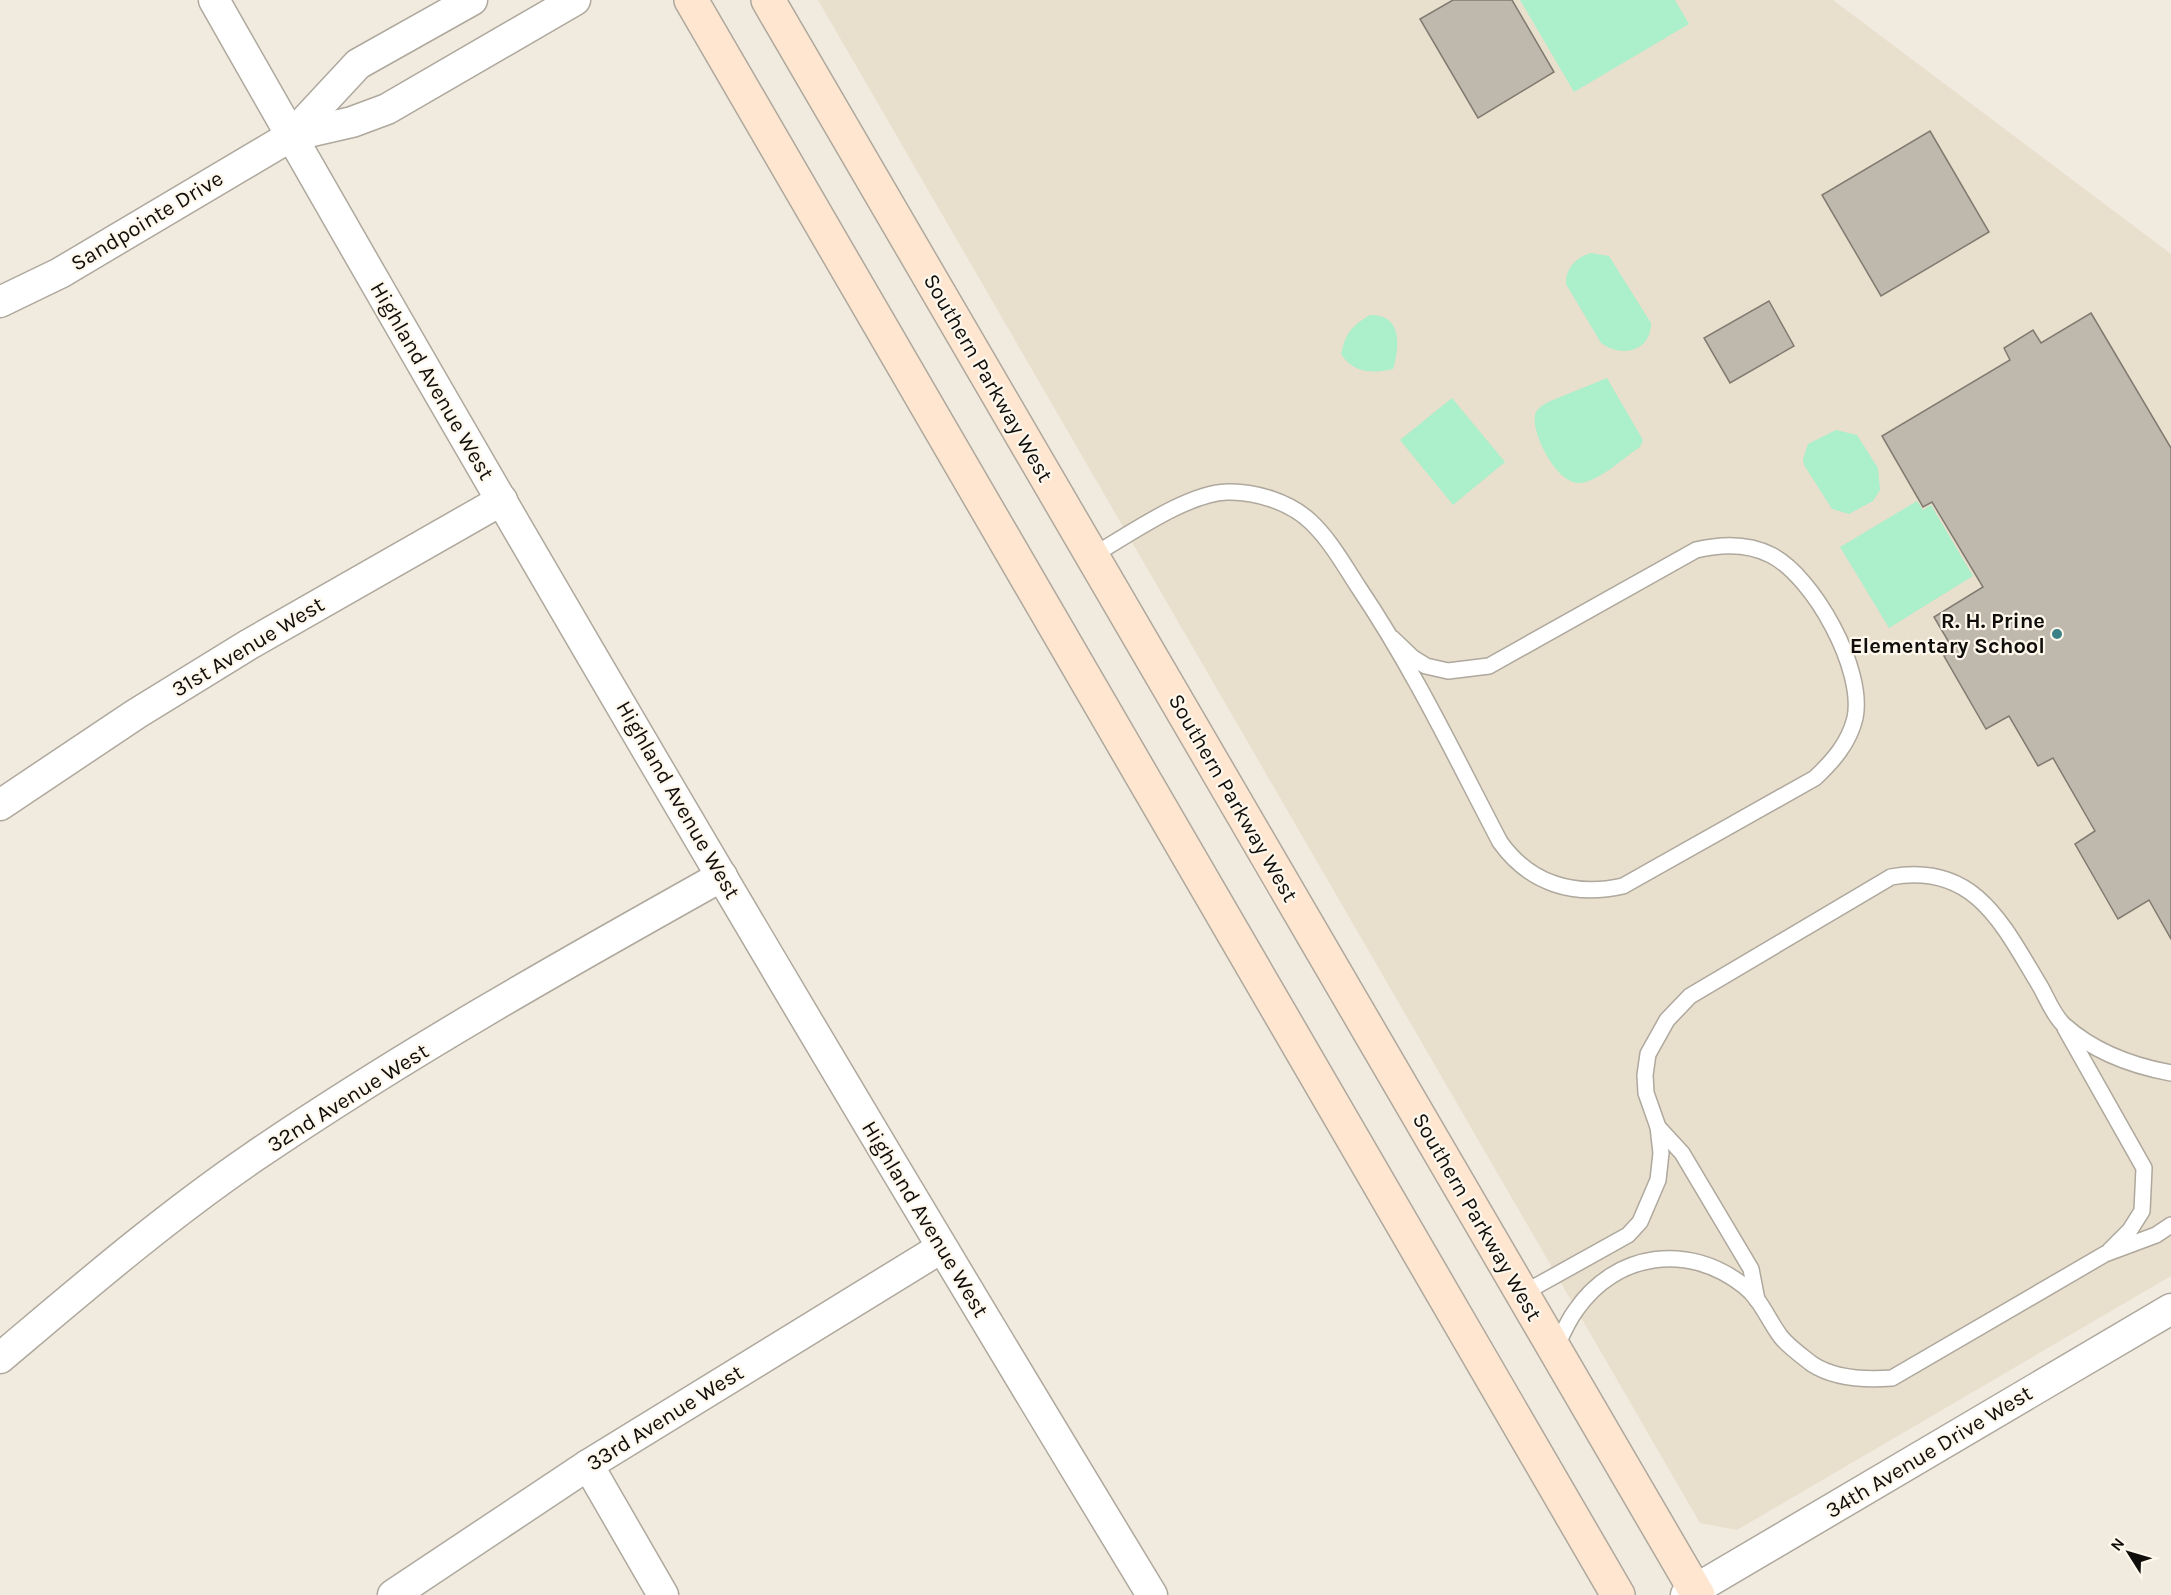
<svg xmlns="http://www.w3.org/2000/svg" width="2171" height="1595" viewBox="0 0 2171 1595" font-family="Karla,sans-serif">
  <rect width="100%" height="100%" fill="#f1eadf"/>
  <polygon fill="#e9dfcd" points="818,0 1833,0 2171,254 2171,1276 1737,1530 1700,1523"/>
  <g fill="#acefcb">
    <polygon points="1520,0 1675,0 1689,24 1574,92"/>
    <path d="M1591,253L1609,256L1651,323C1651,352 1621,358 1601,343L1566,284C1565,269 1576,257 1591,253Z"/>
    <path d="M1370,315C1402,314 1400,346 1393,369C1373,374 1353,373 1341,354C1346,333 1351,326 1370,315Z"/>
    <path d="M1607,378L1643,440L1640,447C1623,458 1600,481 1580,483C1557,485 1531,433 1535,415C1537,408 1542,406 1548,402Z"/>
    <polygon points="1452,398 1505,462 1453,505 1400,440"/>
    <polygon points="1836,430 1857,435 1878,468 1880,490 1873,501 1849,514 1832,509 1804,465 1803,459 1808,444"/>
    <polygon points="1917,501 1923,510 1931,505 1973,576 1889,628 1840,547"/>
  </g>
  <g fill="#beb8ad" stroke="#807a70" stroke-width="1.5">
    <polygon points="1453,0 1512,0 1554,72 1478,118 1420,19"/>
    <polygon points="1930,131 1989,232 1881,296 1822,195"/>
    <polygon points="1769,301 1794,346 1730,383 1704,338"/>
    <polygon points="2091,313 2171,448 2171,939 2149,900 2118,919 2075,844 2095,831 2053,758 2038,766 2009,716 1986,729 1944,656 1954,651 1934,617 1983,587 1932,502 1923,507 1882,436 2010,360 2004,348 2033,330 2041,343"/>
  </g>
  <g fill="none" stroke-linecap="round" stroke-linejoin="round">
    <defs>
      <g id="lane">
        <path d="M1092,556C1127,536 1187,493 1227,492C1255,491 1290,502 1311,522C1330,540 1344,565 1359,588C1413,668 1455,756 1500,842C1530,884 1574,897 1623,886L1815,778C1833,761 1849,743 1855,718C1865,670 1814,577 1771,555C1748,543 1721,544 1696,550L1489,666L1448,671L1426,666L1413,658L1392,638"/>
        <polyline points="2065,1028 2144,1168 2142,1211 2130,1230 2110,1250"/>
        <polyline points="1658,1127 1682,1153 1751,1269 1757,1300"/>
        <path d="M1522,1294L1628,1235L1640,1222L1658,1180L1661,1153L1658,1127L1646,1093L1645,1075L1648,1054L1667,1020L1690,996L1891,877C1975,862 2003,925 2040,986C2047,998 2053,1015 2064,1025C2093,1051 2133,1066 2171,1073"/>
        <path d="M1555,1350C1561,1337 1567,1322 1576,1310C1616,1252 1689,1242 1744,1286C1761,1299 1768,1320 1781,1337C1789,1347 1802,1356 1812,1364C1835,1379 1866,1380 1892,1378L2105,1254L2156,1235L2171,1225"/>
      </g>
      <g id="street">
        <path d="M214,0C518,536 832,1068 1152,1595"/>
        <polyline points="291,136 352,122 387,109 575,0"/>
        <polyline points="0,302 60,273 291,136 358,64 472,0"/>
        <polyline points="0,805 136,714 248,645 502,500"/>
        <path d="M0,1358C82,1289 163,1219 252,1158C403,1055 563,965 722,876"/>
        <polyline points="588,1465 663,1595"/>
        <polyline points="393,1595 588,1465 941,1248"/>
        <polyline points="1686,1595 2171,1309"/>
      </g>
      <g id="secondary">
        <polyline points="691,0 1618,1595"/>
        <polyline points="768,0 1698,1595"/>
      </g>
    </defs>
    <use href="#lane" stroke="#aea89d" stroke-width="18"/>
    <use href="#street" stroke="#aea89d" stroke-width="33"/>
    <use href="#secondary" stroke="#aea89d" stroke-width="36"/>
    <use href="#lane" stroke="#fff" stroke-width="15"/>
    <use href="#street" stroke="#fff" stroke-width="30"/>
    <use href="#secondary" stroke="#fee6d0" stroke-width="33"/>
  </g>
  <circle fill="#398186" stroke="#fef7ec" stroke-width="2" cx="2057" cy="634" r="6"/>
  <g text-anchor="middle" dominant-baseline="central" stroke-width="4.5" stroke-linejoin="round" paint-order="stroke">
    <g font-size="22" fill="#100e0b" stroke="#fef7ec">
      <text transform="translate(147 221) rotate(-31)">Sandpointe Drive</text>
      <text transform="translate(988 378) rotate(60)">Southern Parkway West</text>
      <text transform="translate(432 381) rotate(60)">Highland Avenue West</text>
      <text transform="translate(248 647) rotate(-31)">31st Avenue West</text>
      <text transform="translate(1233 798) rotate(60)">Southern Parkway West</text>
      <text transform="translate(678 800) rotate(60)">Highland Avenue West</text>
      <text transform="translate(348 1098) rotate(-32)">32nd Avenue West</text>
      <text transform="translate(1477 1217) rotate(60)">Southern Parkway West</text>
      <text transform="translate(925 1219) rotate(59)">Highland Avenue West</text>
      <text transform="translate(665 1418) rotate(-32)">33rd Avenue West</text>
      <text transform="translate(1929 1452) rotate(-31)">34th Avenue Drive West</text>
    </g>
    <g font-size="22" font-weight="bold" fill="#100e0b" stroke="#fef7ec" text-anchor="end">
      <text x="2045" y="621">R. H. Prine<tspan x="2045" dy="25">Elementary School</tspan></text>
    </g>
  </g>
  <g transform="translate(2129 1553) rotate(307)" stroke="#fef7ec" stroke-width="4.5" paint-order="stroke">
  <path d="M0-4.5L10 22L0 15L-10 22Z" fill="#100e0b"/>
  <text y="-9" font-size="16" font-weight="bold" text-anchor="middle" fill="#100e0b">N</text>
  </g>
</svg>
